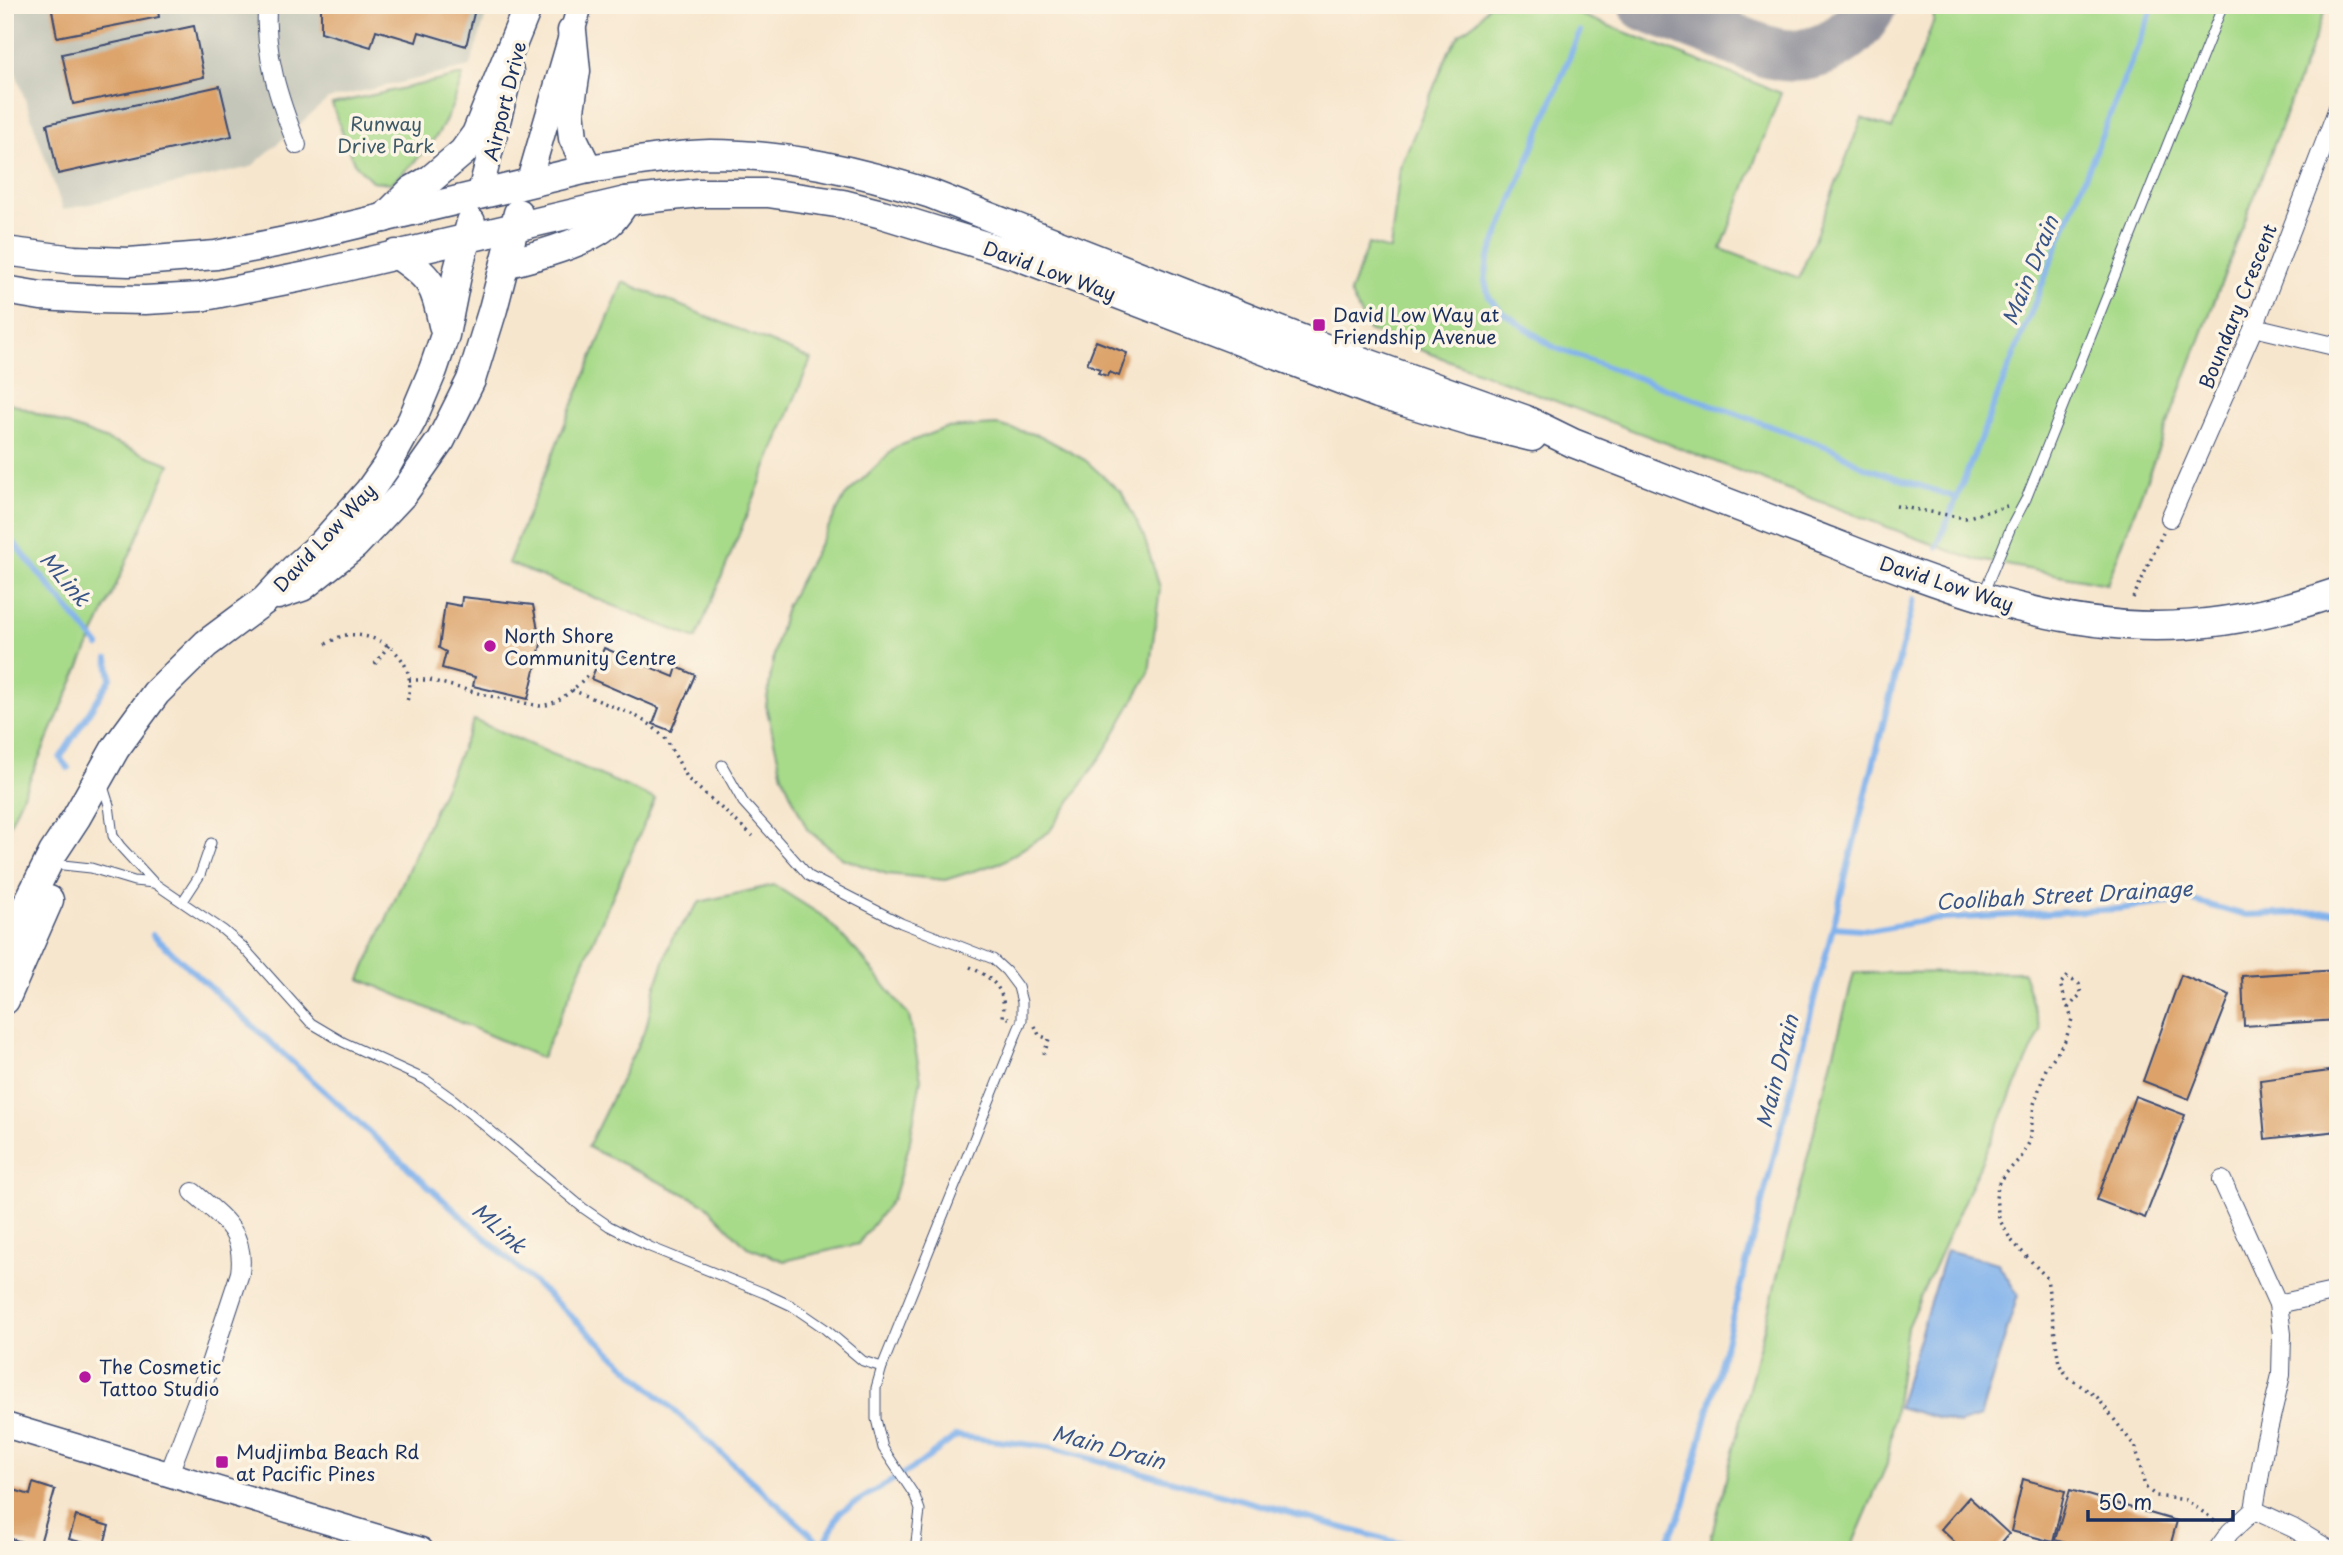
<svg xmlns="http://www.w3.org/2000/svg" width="2343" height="1555" viewBox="0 0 2343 1555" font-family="'Playpen Sans',sans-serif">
  <rect width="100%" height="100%" fill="#fcf5e5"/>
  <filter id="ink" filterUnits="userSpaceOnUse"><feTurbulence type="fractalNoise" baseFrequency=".0143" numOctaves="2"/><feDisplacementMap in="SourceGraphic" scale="14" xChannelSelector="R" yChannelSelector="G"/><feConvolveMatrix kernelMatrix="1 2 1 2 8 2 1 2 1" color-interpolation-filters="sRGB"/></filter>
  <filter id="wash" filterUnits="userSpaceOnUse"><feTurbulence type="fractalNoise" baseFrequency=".00686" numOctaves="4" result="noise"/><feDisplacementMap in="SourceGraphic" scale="28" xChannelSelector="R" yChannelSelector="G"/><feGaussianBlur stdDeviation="1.57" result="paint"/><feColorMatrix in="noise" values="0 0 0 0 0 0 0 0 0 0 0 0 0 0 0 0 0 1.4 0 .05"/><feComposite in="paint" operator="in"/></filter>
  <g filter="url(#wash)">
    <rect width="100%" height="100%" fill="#f7e6ce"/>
    <polygon fill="#c4c6b9" points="5,5 489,5 470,67 328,99 251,167 63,210 5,41"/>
    <g fill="#a7da89" stroke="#618474" stroke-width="2">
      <polygon points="1489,5 1548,5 1571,11 1781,93 1721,249 1799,278 1862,118 1892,129 1934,20 1933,5 2327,5 2107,584 1969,558 1368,330 1350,293 1368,244 1390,250 1400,168 1449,51 1460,34 1477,21"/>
      <path d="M463,75C448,126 432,149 391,183L372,181L354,163L332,104Z"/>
      <polygon points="623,282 811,359 696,639 508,563"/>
      <polygon points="5,401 170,464 5,835"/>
      <polygon points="997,425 1041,436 1085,460 1122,493 1143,534 1160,588 1149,673 1104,752 1049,832 1002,862 945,880 887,874 842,858 807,829 782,775 766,706 775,648 786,607 845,496 896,447 945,428"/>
      <polygon points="474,720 655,799 542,1058 360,979"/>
      <polygon points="774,885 824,917 861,956 909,1016 921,1079 909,1146 893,1198 858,1244 784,1261 747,1247 705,1204 588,1147 646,1028 656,985 672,938 700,902"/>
      <polygon points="2023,972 2041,1030 1907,1327 1887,1464 1850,1550 1708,1550 1854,973"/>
    </g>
    <polygon fill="#81b2ec" stroke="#4e70a5" stroke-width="2" points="1946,1250 1998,1263 2018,1295 1980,1417 1959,1424 1898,1407"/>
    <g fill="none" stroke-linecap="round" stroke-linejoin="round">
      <g stroke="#81b2ec" stroke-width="6">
        <polyline points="1580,31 1488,260 1485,281 1489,297 1501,311 1553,347 1833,449 1864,467 1957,498"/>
        <polyline points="5,532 99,646"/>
        <polyline points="1937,547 2154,5"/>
        <polyline points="68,768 60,758 111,678 108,659"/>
        <polyline points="1833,927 1874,930 1927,920 2117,909 2190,900 2244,915 2338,912"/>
        <polyline points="153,935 823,1546"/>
        <polyline points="824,1549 823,1546 840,1512 921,1463 956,1436 1049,1447 1424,1550"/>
        <polyline points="1664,1550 1684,1505 1833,927 1914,599"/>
      </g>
      <path stroke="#898a96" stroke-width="52" d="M1645,5C1671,15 1696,25 1721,34C1738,41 1755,49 1772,53C1813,63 1852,42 1871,5"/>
    </g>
    <g id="blocks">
      <g fill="#dca269">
        <polygon points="51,5 157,5 159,17 57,37"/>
        <polygon points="321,5 476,5 466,46 419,32 416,42 376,30 371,47 321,32"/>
        <polygon points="194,26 204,77 73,104 62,54"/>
        <polygon points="220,86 232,136 58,174 47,124"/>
        <polygon points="1096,341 1127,353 1119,376 1109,372 1107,376 1098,373 1100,369 1087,364"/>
        <polygon points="462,597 533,605 541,644 528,699 473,686 475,677 442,668 446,652 439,648 445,603 461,606"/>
        <polygon points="604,648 674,677 677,667 695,675 671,731 653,724 659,708 591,679"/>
        <polygon points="2338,970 2338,1020 2244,1026 2242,976"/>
        <polygon points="2181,975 2230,995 2189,1099 2143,1081"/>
        <polygon points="2338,1070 2338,1131 2265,1139 2260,1080"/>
        <polygon points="2135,1096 2185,1115 2145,1218 2097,1200"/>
        <polygon points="2023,1479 2065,1491 2053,1542 2011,1531"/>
        <polygon points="33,1483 55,1490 39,1547 5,1537 5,1519 14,1490 30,1495"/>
        <polygon points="2070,1490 2177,1521 2169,1550 2092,1550 2055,1540"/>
        <polygon points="1969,1497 2009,1534 1995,1550 1963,1550 1941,1529"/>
        <polygon points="76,1516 109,1526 103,1548 69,1539"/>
      </g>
    </g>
  </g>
  <g filter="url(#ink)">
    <use href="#blocks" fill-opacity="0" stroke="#3c4a6f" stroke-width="2"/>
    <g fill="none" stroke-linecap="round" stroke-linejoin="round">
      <defs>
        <g id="lane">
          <polyline points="1984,592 2011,527 2026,499 2223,5"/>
          <polyline points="722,765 743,802 809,876 901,923 993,959 1006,971 1018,987 1022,1002 1022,1020 882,1367 876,1388 876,1419 883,1448 915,1496 920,1510 915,1550"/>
          <polyline points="102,783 109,805 113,836 120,846 154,883 223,930 243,947 311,1023 343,1042 426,1080 454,1100 583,1208 609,1226 650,1247 764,1293 792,1306 824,1328 863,1361 882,1367"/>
          <polyline points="63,865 91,868 134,881 154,883"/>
          <polyline points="183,901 200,875 211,843"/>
        </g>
        <g id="street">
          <path d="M267,5C264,55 279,100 297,145"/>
          <polyline points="2254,327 2338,347"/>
          <polyline points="2170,518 2254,327 2338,108"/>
          <polyline points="2278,1304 2338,1291"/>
          <path d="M168,1476L204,1382L240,1273C246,1231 221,1217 193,1192"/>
          <polyline points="2254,1510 2293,1528 2330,1550"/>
          <polyline points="2217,1550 2230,1532 2254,1510 2265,1443 2281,1375 2282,1334 2278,1304 2222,1180"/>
        </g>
        <g id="secondary">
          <polyline points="528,184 580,5"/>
          <polyline points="479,196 511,71"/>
          <polyline points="5,1425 421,1550"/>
        </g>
        <g id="primary">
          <polyline points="572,31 576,71 570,110 573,138 588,169"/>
          <polyline points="384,218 412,190 431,179 463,152 476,134 526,11"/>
          <path d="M5,251L74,260L129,262L216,255L295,239L588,169C628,163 670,155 710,154C786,154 859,171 931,194L1314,344L1524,419L1573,443C1655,475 1738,507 1820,538C1927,580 2039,626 2156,626C2217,626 2280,612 2338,592"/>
          <path d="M396,254C432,278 434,284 443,325"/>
          <path d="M505,264C533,257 588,243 609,223C616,217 621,208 626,201"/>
          <polyline points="5,290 41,296 95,299 145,300 200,297 307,276 626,201 699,193 768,193 843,204 882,214 1018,256 1378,394 1474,423 1532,437"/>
          <polyline points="278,595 302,587 355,545 403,494 441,440 471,380 493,309 518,213"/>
          <polyline points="5,948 53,853 76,818 115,749 156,693 206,644 265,600 294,569 322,544 369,491 386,467 412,420 433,370 445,335 458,270 471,222"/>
          <polyline points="5,1000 49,900"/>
        </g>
      </defs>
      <use href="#lane" stroke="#3c4a6f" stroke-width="11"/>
      <use href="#street" stroke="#3c4a6f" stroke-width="20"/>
      <use href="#secondary" stroke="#3c4a6f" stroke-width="27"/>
      <use href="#primary" stroke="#3c4a6f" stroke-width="31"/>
      <g stroke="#3c4a6f" stroke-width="3.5" stroke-dasharray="2 5" stroke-linecap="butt">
        <polyline points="1896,506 1965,518 2007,506"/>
        <polyline points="2133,598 2163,533"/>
        <path d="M326,644C332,641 339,636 346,635C384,632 420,662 407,701"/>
        <polyline points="375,664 389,645"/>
        <path d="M409,680H430L485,695L539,706C558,705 574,689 587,676"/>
        <polyline points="572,690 634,715 651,725 666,739 688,779 753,836"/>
        <path d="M970,967C993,978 1007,990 1003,1017L1009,1018"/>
        <polyline points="2068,1008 2081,994 2079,984 2067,977 2060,984 2072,1019 2066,1039 2046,1069 2034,1104 2030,1141 2022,1156 1999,1181 1996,1198 1999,1219 2011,1240 2047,1278 2059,1364 2068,1377 2097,1397 2136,1448 2145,1487 2156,1496 2186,1500 2217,1522"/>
        <polyline points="1035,1026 1039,1035 1049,1039 1044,1054"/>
      </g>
      <use href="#lane" stroke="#fff" stroke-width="9"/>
      <use href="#street" stroke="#fff" stroke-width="18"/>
      <use href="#secondary" stroke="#fff" stroke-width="24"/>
      <use href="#primary" stroke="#fff" stroke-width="28"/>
    </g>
  </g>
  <g fill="#b5179e" stroke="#fcf5e5" stroke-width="2.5">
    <rect x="1312" y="318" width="14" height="14" rx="3.5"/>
    <circle cx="490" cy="646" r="7"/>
    <circle cx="85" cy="1377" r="7"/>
    <rect x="215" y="1455" width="14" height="14" rx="3.5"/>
  </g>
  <g text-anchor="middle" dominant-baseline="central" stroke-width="7" stroke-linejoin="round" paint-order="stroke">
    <g font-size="19" fill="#1b2f5e" stroke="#fcf5e5">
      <text transform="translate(504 101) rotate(-76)">Airport Drive</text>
      <text transform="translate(1050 270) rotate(20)">David Low Way</text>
      <text transform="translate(2237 306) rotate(-68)">Boundary Crescent</text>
      <text transform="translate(324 537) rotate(-47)">David Low Way</text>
      <text transform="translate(1947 583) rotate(18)">David Low Way</text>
    </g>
    <g font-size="19" fill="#3e5a69" stroke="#fcf5e5">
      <text x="386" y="123">Runway<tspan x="386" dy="22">Drive Park</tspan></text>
    </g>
    <g font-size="19" fill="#1b2f5e" stroke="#fcf5e5" text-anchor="start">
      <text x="1333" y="314">David Low Way at<tspan x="1333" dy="22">Friendship Avenue</tspan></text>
      <text x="504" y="635">North Shore<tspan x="504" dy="22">Community Centre</tspan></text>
      <text x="99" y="1366">The Cosmetic<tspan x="99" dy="22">Tattoo Studio</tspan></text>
      <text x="236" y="1451">Mudjimba Beach Rd<tspan x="236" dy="22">at Pacific Pines</tspan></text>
    </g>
    <g font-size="21" font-style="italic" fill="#3a5689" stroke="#fcf5e5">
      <text transform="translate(2029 270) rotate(-68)">Main Drain</text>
      <text transform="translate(66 578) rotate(50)">MLink</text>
      <text transform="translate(2064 894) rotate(-3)">Coolibah Street Drainage</text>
      <text transform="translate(1776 1071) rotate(-76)">Main Drain</text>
      <text transform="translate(500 1227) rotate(42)">MLink</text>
      <text transform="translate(1109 1446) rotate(15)">Main Drain</text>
    </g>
  </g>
  <rect width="2343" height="1555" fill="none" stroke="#fcf5e5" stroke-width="28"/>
  <path d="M2088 1510v10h145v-10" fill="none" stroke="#1b2f5e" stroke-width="3.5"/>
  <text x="2098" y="1510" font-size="21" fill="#1b2f5e" stroke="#fcf5e5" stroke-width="5" paint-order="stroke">50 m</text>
</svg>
